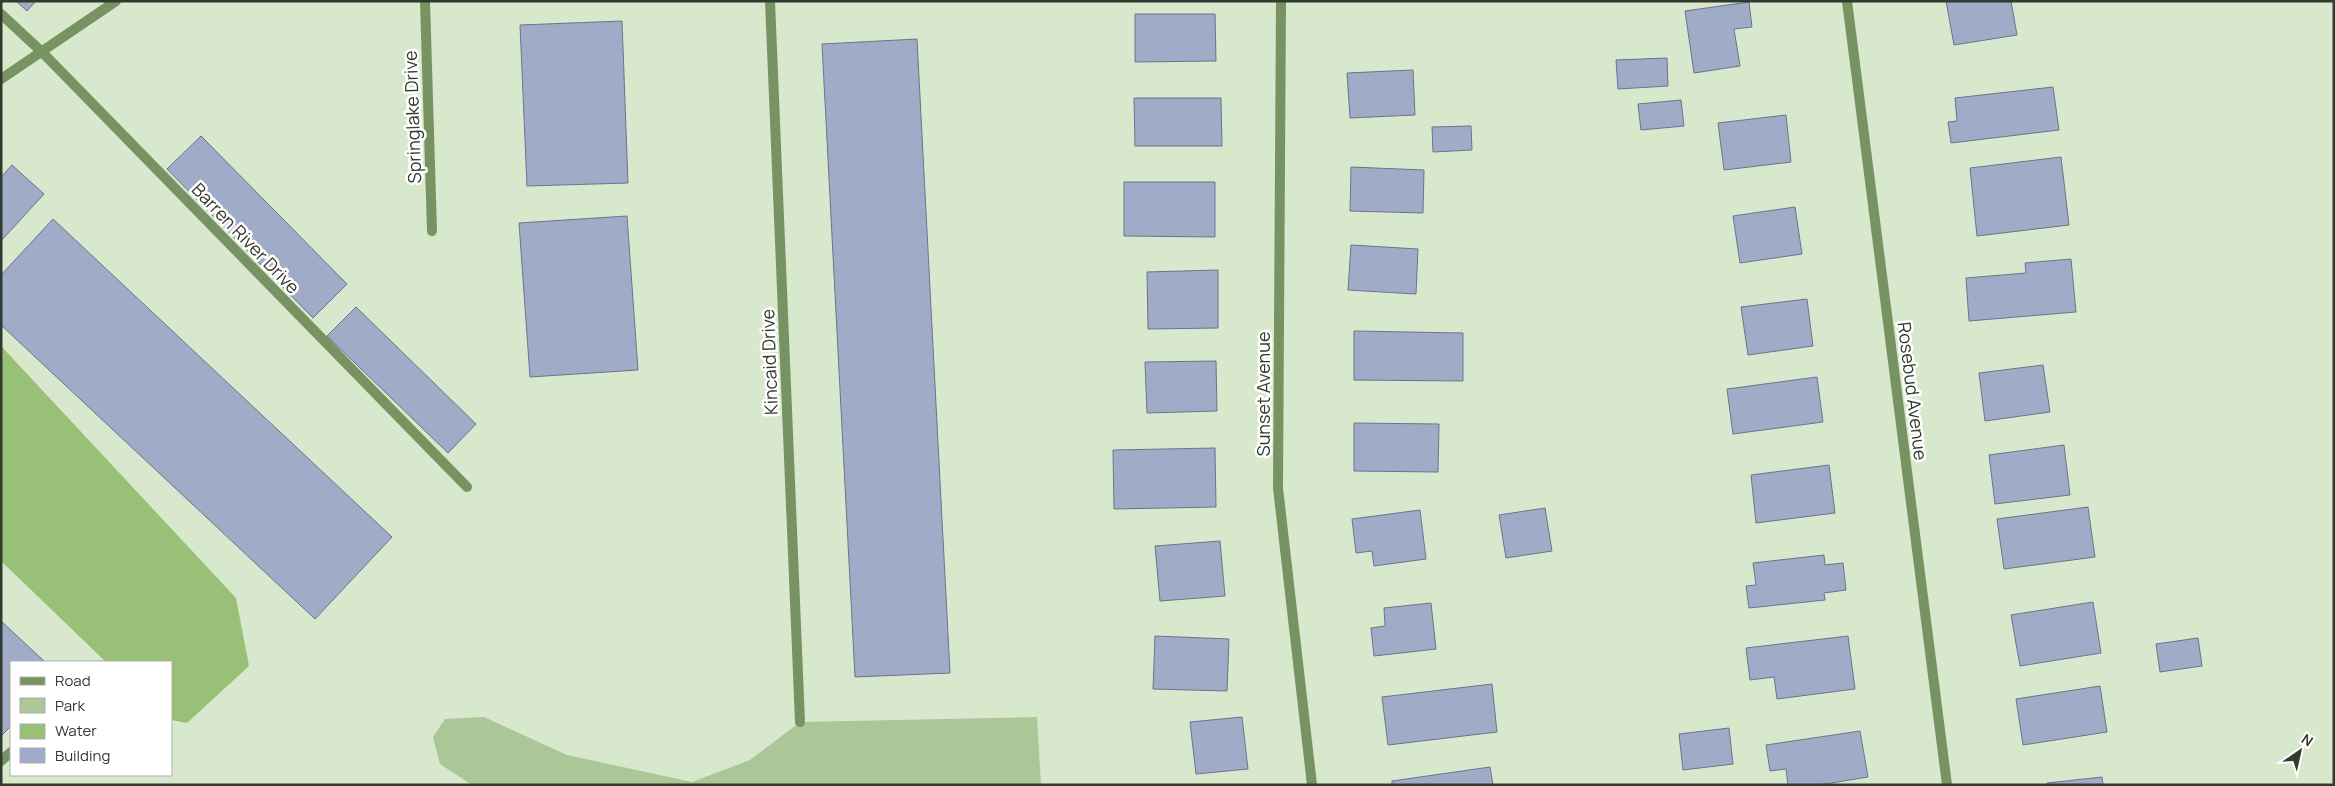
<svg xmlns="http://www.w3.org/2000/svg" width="2335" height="786" viewBox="0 0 2335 786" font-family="Manrope,sans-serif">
  <rect width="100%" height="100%" fill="#d8e8cc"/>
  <polygon fill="#abc697" points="484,717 567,755 692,782 750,760 800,722 1037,717 1041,785 472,785 440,764 433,737 445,719"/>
  <polygon fill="#98c177" points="1,346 236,598 249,666 187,723 171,720 171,662 106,662 1,561"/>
  <g fill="#a0acc7" stroke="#69748d">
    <polygon points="16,1 36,1 27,11"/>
    <polygon points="1946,1 2011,1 2017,35 1954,45"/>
    <polygon points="1749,2 1752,27 1734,29 1740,66 1694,73 1685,11"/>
    <polygon points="1135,14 1215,14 1216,61 1135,62"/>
    <polygon points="622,21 628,183 527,186 520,25"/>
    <polygon points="917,39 950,673 855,677 822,44"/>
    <polygon points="1667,58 1668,86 1618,89 1616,60"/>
    <polygon points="1413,70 1415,115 1350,118 1347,73"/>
    <polygon points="2053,87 2059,130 1951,143 1948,122 1957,121 1955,98"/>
    <polygon points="1134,98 1221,98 1222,146 1135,146"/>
    <polygon points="1681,100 1684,126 1641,130 1638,104"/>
    <polygon points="1786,115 1791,162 1724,170 1718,123"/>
    <polygon points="1471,126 1472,150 1433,152 1432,127"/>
    <polygon points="201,136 347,284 313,318 167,169"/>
    <polygon points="2061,157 2069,225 1977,236 1970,168"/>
    <polygon points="12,165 44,194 1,241 1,177"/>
    <polygon points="1351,167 1424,170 1423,213 1350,211"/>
    <polygon points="1124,182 1215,182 1215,237 1124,236"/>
    <polygon points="1795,207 1802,254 1740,263 1733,216"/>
    <polygon points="627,216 638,370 530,377 519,223"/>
    <polygon points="53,219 392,537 315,619 1,325 1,275"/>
    <polygon points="1351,245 1418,249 1416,294 1348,290"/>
    <polygon points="2071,259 2076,312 1969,321 1966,278 2026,273 2025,263"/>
    <polygon points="1218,270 1218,328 1148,329 1147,272"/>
    <polygon points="1807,299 1813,346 1748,355 1741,307"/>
    <polygon points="356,307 476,424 448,453 327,336"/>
    <polygon points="1354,331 1463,333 1463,381 1354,380"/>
    <polygon points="1216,361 1217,411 1147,413 1145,362"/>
    <polygon points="2043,365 2050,412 1985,421 1979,373"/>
    <polygon points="1817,377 1823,422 1733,434 1727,389"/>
    <polygon points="1354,423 1439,424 1438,472 1354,471"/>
    <polygon points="2064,445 2070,495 1995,504 1989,455"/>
    <polygon points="1215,448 1216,507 1114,509 1113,450"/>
    <polygon points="1829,465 1835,513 1756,523 1751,475"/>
    <polygon points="2088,507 2095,557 2004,569 1997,519"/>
    <polygon points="1545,508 1552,551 1506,558 1499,515"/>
    <polygon points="1420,510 1426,559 1374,566 1372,551 1356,553 1352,519"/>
    <polygon points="1220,541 1225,596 1160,601 1155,546"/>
    <polygon points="1824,555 1825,565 1843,563 1846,590 1824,593 1825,600 1749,608 1746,586 1756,585 1753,563"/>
    <polygon points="2093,602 2101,653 2020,666 2011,615"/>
    <polygon points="1431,603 1436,649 1374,656 1371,628 1385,626 1384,608"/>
    <polygon points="1,621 45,662 11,662 11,726 1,736"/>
    <polygon points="1155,636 1229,639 1227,691 1153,689"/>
    <polygon points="1848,636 1855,689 1777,699 1774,677 1750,680 1746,648"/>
    <polygon points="2198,638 2202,666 2160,672 2156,644"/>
    <polygon points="1492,684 1497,732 1388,745 1382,697"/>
    <polygon points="2100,686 2107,732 2023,745 2016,699"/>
    <polygon points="1242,717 1248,769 1196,774 1190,722"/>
    <polygon points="1729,728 1733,764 1683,770 1679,734"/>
    <polygon points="1860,731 1868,777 1819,785 1788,785 1786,769 1770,771 1766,745"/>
    <polygon points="1490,767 1493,785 1392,785 1392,781"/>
    <polygon points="2102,777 2103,785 2047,785 2047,783"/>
  </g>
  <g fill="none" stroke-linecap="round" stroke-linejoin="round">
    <g stroke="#789362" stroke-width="10">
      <polyline points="425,1 432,231"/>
      <polyline points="770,1 800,722"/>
      <polyline points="1281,1 1278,488 1312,785"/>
      <polyline points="1847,1 1947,785"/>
      <polyline points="1,14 42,52 467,487"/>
      <polyline points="1,79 116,1"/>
      <polyline points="1,761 11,752"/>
    </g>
  </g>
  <g text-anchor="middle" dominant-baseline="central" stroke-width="5" stroke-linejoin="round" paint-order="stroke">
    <g font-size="18" fill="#32392e" stroke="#fff">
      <text transform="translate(412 117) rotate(-92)">Springlake Drive</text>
      <text transform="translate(246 238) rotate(46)">Barren River Drive</text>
      <text transform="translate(769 362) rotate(-92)">Kincaid Drive</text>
      <text transform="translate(1913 391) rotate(83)">Rosebud Avenue</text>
      <text transform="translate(1263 394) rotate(-90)">Sunset Avenue</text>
    </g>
  </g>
  <rect width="2335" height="786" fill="none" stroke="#32392e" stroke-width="5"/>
  <rect x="10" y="661" width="162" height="115" fill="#ffffff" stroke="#adb0ab"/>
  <rect x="20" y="677" width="25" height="8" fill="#789362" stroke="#adb0ab"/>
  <text x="55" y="686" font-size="15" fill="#32392e">Road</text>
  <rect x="20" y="698" width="25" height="15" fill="#abc697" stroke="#adb0ab"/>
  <text x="55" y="711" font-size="15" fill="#32392e">Park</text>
  <rect x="20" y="724" width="25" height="15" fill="#98c177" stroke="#adb0ab"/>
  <text x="55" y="736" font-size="15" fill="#32392e">Water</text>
  <rect x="20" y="748" width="25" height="15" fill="#a0acc7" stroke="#adb0ab"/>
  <text x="55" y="761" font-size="15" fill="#32392e">Building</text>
  <g transform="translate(2300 751) rotate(34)" stroke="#ffffff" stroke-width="4" paint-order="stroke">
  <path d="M0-4L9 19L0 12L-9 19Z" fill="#32392e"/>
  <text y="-8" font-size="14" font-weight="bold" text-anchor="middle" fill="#32392e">N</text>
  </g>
</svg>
